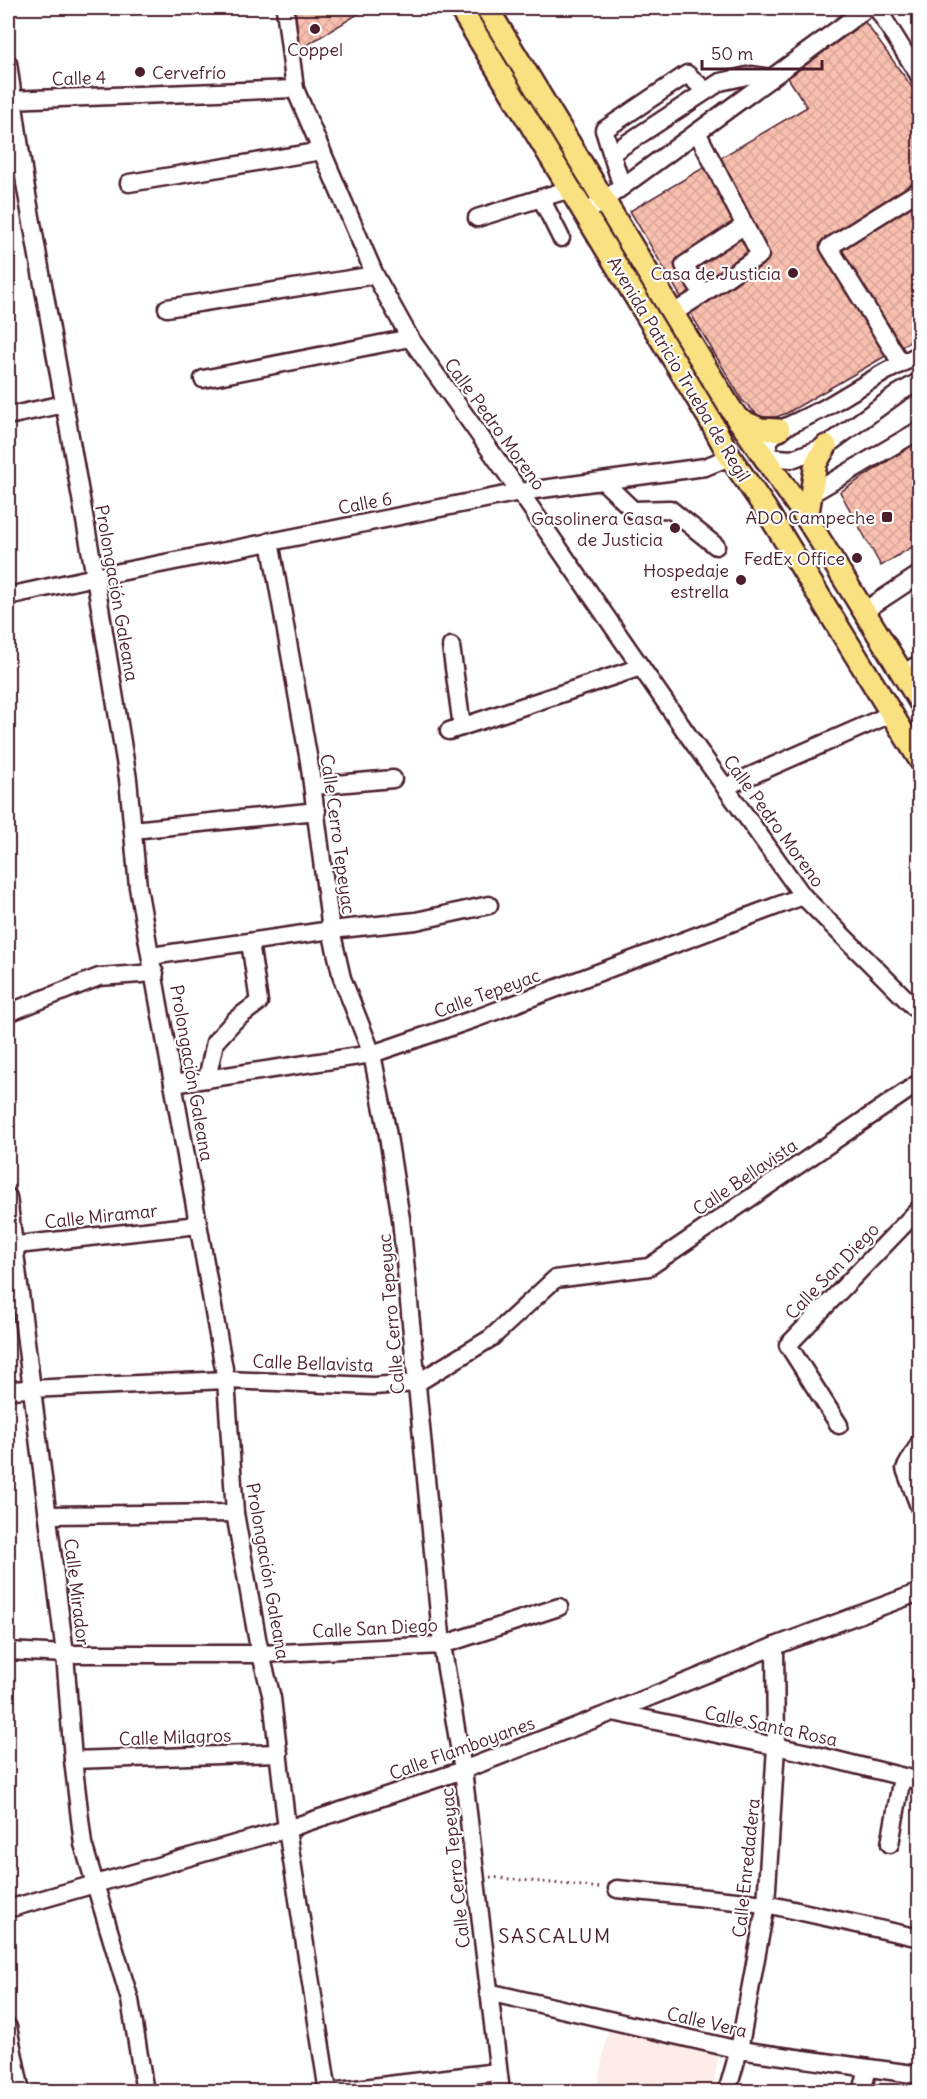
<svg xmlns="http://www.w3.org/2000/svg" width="927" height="2099" viewBox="0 0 927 2099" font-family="Delius,sans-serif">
  <defs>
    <pattern id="building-cross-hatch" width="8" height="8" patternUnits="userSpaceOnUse" patternTransform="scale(1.5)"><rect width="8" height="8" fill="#f9c0b0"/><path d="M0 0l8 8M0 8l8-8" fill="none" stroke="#d7a598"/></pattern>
  </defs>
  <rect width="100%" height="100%" fill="#fff"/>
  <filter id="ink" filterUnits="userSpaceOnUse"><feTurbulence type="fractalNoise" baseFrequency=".0167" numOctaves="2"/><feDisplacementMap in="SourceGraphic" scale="12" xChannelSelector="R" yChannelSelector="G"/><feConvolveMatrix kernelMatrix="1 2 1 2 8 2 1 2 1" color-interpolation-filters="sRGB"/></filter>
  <g filter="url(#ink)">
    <polygon fill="#fdece7" points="608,2031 719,2054 712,2091 596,2091"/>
    <g fill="url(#building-cross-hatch)" stroke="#4a1f2b" stroke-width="1.5">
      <polygon points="295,8 368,8 299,50"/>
      <polygon points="865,22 920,98 920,336 787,413 776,417 760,417 742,400 630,211 807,107 788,78"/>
      <polygon points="920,440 920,542 881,566 840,492"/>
    </g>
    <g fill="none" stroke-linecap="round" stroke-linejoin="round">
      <defs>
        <g id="minor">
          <polyline points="285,8 295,89 375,275 410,338 520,492 690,738 803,896 920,1013"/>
          <polyline points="877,8 920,77"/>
          <polyline points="8,63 25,183 95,577 128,779 138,887 226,1380 235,1513 258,1643 272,1698 287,1829 328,2092"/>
          <polyline points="8,100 295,89"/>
          <polyline points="697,132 760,255 703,294 684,265 745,225"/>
          <polyline points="612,153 720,82 752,75 771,78"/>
          <polyline points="129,183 322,151"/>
          <polyline points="622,187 604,130 687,74 706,91"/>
          <polyline points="541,198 561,238"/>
          <polyline points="585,214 867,8"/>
          <polyline points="477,218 570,189"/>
          <polyline points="167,308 375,275"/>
          <polyline points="672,314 703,294"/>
          <polyline points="920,354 885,372 823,409 779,430 770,439 765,457 792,459 826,446 899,393 920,381"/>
          <polyline points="901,363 829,247 920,190"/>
          <polyline points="203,379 410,338"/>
          <polyline points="8,416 64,404"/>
          <polyline points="603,481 633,510 670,509 716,546"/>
          <polyline points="811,494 920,430"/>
          <polyline points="270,541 309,761 331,930 342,978 372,1054 387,1130 401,1219 442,1645 463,1770 501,2092"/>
          <polyline points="8,596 95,577 520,492 705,467 730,457"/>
          <polyline points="864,611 920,574"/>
          <polyline points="451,646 462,727"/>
          <polyline points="903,674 920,663"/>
          <polyline points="449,731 641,667"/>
          <polyline points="313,786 393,779"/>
          <polyline points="725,787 891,714"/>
          <polyline points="133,830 317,811"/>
          <polyline points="151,956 331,930 416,921 489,905"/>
          <polyline points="8,1013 99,977 155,973"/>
          <polyline points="207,1079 215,1042 235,1020 259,1002 250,942"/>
          <polyline points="173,1084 372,1054 477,1018 803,896"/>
          <polyline points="8,1197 65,1654 73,1760 83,1844 130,2000 145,2092"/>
          <polyline points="8,1246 198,1225"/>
          <polyline points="8,1390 226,1380 373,1386 417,1383 491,1338 555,1279 649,1267 920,1082"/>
          <polyline points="839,1425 788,1345 920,1208"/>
          <polyline points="920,1442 905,1469 920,1509"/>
          <polyline points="48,1515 235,1513"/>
          <polyline points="8,1651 65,1654 261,1654 442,1645 559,1607"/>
          <polyline points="613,1712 808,1753 920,1781"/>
          <polyline points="73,1760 279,1753"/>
          <polyline points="890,1844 902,1777"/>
          <polyline points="617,1889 766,1904 920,1938"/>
          <polyline points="8,1909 287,1829 463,1770 613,1712 775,1646 920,1592"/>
          <polyline points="488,1992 739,2050 920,2075"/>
          <polyline points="8,2027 21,2092"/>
          <polyline points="330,2092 497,2072"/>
          <polyline points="727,2092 739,2050 766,1904 776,1747 775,1646"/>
          <polyline points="862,2092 868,2068"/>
        </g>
        <g id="major">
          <polyline points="460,8 709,418 730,457 765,508 920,760"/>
          <polyline points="487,8 729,406 807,519 920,702"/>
          <polyline points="737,419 760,429 779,430"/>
          <polyline points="807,519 816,463 826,446"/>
        </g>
      </defs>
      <use href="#minor" stroke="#4a1f2b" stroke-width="21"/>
      <use href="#major" stroke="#4a1f2b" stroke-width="26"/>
      <polyline stroke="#4a1f2b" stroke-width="3" stroke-dasharray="1.5 4.5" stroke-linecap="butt" points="490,1877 603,1888"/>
      <use href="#minor" stroke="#fff" stroke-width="16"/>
      <use href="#major" stroke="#f9e181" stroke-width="21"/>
    </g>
  </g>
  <g fill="#4a1f2b" stroke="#fff" stroke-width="2">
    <circle cx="315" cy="29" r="6"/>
    <circle cx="140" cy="72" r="6"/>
    <circle cx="793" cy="273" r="6"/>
    <rect x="881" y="511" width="12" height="12" rx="3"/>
    <circle cx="675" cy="528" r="6"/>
    <circle cx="857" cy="558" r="6"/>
    <circle cx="741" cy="580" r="6"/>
  </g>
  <g text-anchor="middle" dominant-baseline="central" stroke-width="4.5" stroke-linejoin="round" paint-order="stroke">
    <g font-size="18" fill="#4a1f2b" stroke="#fff" text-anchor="end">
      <text x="315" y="49" text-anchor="middle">Coppel</text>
      <text x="152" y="72" text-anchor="start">Cervefrío</text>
      <text x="781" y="273">Casa de Justicia</text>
      <text x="875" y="517">ADO Campeche</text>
      <text x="663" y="518">Gasolinera Casa<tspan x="663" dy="21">de Justicia</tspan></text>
      <text x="845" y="558">FedEx Office</text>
      <text x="729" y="570">Hospedaje<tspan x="729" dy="21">estrella</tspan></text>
    </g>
    <g font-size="18" fill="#4a1f2b" stroke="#fff">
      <text transform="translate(79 78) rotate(-2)">Calle 4</text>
      <text transform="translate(679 369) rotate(59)">Avenida Patricio Trueba de Regil</text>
      <text transform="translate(495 424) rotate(54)">Calle Pedro Moreno</text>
      <text transform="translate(365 503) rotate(-11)">Calle 6</text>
      <text transform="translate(117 593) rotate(80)">Prolongación Galeana</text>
      <text transform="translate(774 821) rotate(54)">Calle Pedro Moreno</text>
      <text transform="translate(338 834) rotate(82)">Calle Cerro Tepeyac</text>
      <text transform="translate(487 993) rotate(-20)">Calle Tepeyac</text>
      <text transform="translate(192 1073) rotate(80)">Prolongación Galeana</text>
      <text transform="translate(745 1177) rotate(-34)">Calle Bellavista</text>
      <text transform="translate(101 1216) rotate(-6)">Calle Miramar</text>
      <text transform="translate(832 1271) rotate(-46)">Calle San Diego</text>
      <text transform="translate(391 1314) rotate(-95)">Calle Cerro Tepeyac</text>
      <text transform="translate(313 1363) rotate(2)">Calle Bellavista</text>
      <text transform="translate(268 1571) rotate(80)">Prolongación Galeana</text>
      <text transform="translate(77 1592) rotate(83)">Calle Mirador</text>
      <text transform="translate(375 1628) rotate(-3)">Calle San Diego</text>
      <text transform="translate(771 1726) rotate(12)">Calle Santa Rosa</text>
      <text transform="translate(175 1737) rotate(-2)">Calle Milagros</text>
      <text transform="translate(462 1748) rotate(-20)">Calle Flamboyanes</text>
      <text transform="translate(455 1868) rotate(-96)">Calle Cerro Tepeyac</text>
      <text transform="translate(746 1868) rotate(-84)">Calle Enredadera</text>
      <text transform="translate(707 2022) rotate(13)">Calle Vera</text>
    </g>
    <g font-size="20" letter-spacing="1.5" fill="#4a1f2b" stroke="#fff">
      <text x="555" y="1935">SASCALUM</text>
    </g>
  </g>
  <rect width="927" height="2099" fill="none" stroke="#fff" stroke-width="30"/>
  <rect x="15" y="15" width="897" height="2069" fill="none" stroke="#4a1f2b" stroke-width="2" filter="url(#ink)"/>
  <path d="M702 60v9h120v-9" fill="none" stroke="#4a1f2b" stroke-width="3"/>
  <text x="711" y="60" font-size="18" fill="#4a1f2b" stroke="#ffffff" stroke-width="4.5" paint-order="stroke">50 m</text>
</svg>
